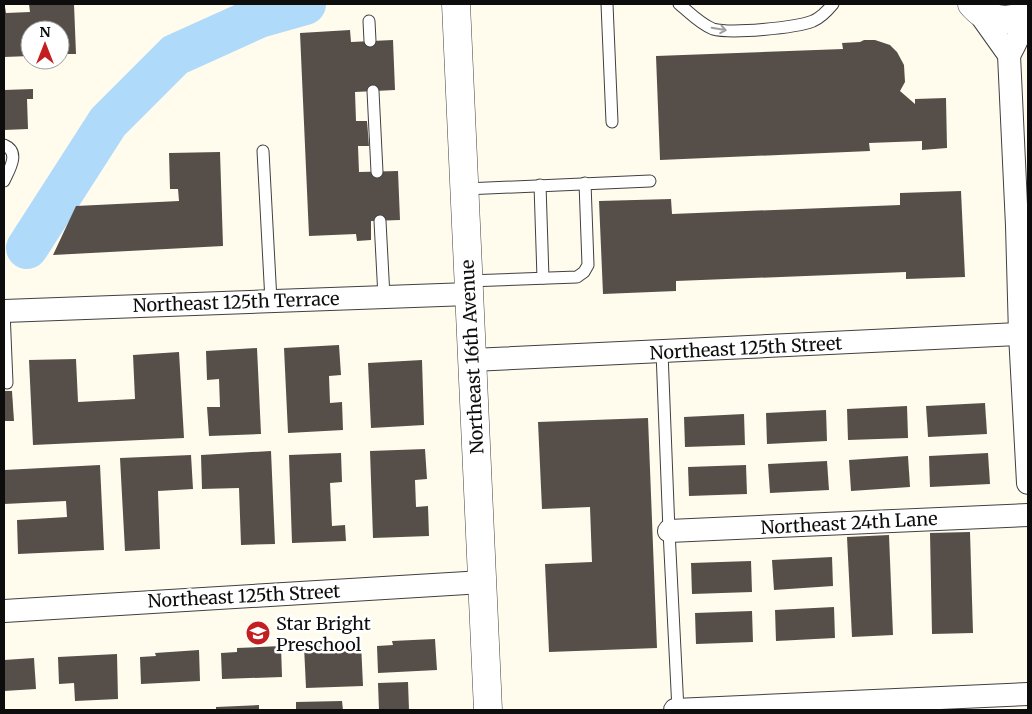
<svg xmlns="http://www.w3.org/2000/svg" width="1032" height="714" viewBox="0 0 1032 714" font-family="Merriweather,serif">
  <rect width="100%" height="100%" fill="#fffcee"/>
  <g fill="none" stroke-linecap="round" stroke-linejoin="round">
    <polyline stroke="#b0daf9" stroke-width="42" points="27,248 108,122 175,55 259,17 305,4"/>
  </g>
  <g fill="#564f49">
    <polygon points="29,4 74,4 76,54 60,54 60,30 30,30 30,56 4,57 4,7 5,7 6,13 30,12"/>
    <polygon points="350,30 351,42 393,40 395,90 355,92 356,121 367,121 369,146 358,146 359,172 398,171 400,220 371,221 371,240 357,241 356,234 309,236 300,33"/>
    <polygon points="864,40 875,40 890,45 897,52 904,65 905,82 900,91 915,104 915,99 946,98 947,148 922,150 922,141 869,143 870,151 660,160 656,56 843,49 842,43 860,42"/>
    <polygon points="33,89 33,99 27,99 28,129 4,130 4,90"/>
    <polygon points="220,152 223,246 53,255 76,206 179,201 178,189 170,189 169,153"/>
    <polygon points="961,191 965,277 906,279 906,272 676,281 676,291 603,294 599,201 671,199 672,214 900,205 900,193"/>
    <polygon points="339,345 341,375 329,376 330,403 342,402 343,430 288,433 284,348"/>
    <polygon points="257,348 261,434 209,436 207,407 220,407 219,379 207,380 206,351"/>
    <polygon points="179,352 184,438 33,445 29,360 76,359 78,402 135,399 133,355"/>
    <polygon points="422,360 424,425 371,428 368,363"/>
    <polygon points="4,391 12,391 14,421 4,421"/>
    <polygon points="985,403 987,434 928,437 926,406"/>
    <polygon points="907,406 908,438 848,440 847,409"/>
    <polygon points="826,410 827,441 767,444 766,413"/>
    <polygon points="744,414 745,445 685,447 684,417"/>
    <polygon points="648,418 657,648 549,652 545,564 592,562 590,507 542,509 538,422"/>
    <polygon points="425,449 427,479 415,480 416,507 428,506 429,536 373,538 370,451"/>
    <polygon points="271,451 275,544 241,545 239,488 202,489 201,455"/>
    <polygon points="341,453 342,482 330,483 332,526 345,525 346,541 292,543 289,455"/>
    <polygon points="988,453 990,484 930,487 929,456"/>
    <polygon points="191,455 193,489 158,491 160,549 125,551 120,458"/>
    <polygon points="908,456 910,487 851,491 849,460"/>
    <polygon points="827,461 829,490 770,493 768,464"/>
    <polygon points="100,465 104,550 18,554 17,520 67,517 66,501 4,504 4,470"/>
    <polygon points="746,465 747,494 689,496 688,467"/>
    <polygon points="970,532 973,633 932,634 930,533"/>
    <polygon points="889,535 893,635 852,637 847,537"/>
    <polygon points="832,557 833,586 774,590 772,560"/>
    <polygon points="751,561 752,592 692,594 691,563"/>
    <polygon points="834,607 835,638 776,641 775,610"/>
    <polygon points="752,611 753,642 696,644 695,613"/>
    <polygon points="435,639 437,670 378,673 377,646 393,645 392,641"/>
    <polygon points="361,643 363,686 306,688 304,646"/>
    <polygon points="281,646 282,677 222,679 221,653 237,652 237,648"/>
    <polygon points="199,650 200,681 141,684 140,657 156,656 155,653"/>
    <polygon points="117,654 118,699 75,701 74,683 59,684 58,657"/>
    <polygon points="34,658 36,689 4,691 4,660"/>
    <polygon points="408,682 409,710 379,710 378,683"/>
    <polygon points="342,701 343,710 296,710 296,702"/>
    <polygon points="259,705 259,710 216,710 216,707"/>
  </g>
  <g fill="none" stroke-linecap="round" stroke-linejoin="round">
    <defs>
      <g id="service">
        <polyline points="607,4 612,122"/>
        <path d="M679,4C689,12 700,24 713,29C731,34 795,28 813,21C820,18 828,10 833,4"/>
        <polyline points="369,21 370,41"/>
        <polyline points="373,91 377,172"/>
        <path d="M4,145C21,152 9,170 4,181"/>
        <polyline points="263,151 271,301"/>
        <polyline points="540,185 543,278"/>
        <polyline points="465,189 650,181"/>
        <polyline points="380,221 384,297"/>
        <polyline points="468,281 577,277 584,272 588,265 585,183"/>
        <polyline points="4,311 7,383"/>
        <polyline points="662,352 669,531 678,710"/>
      </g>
      <g id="minor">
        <polyline points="977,10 1009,55 1017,226 1020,334 1028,483"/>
        <path d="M1009,55C1017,43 1021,28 1028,15"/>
        <polyline points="4,311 469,294"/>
        <polyline points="472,360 1020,334"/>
        <polyline points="669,531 1028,515"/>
        <polyline points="4,611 483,582"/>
        <polyline points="675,710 1028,694"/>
      </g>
      <g id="tertiary">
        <polyline points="456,4 488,710"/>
        <path d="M972,4C987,22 1007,23 1028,15"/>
      </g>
    </defs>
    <use href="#service" stroke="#404040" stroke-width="13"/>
    <use href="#minor" stroke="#404040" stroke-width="24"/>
    <use href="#tertiary" stroke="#404040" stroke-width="29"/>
    <use href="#service" stroke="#fff" stroke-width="11"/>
    <use href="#minor" stroke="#fff" stroke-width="22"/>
    <use href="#tertiary" stroke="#fff" stroke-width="28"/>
  </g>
  <defs><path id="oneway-shaft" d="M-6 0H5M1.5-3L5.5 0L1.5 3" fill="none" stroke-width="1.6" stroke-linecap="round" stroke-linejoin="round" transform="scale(1.25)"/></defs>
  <use stroke="#9e9e9e" href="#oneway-shaft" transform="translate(719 29) rotate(10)"/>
  <defs>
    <symbol id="school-disc" viewBox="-11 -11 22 22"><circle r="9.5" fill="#c31f20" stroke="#fff"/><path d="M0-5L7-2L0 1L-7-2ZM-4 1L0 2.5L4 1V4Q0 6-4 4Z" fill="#fff"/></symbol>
  </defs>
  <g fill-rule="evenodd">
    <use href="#school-disc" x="244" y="619" width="28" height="28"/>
  </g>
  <g text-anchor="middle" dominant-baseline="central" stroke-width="5" stroke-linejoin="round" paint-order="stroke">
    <g font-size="18" fill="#0d0d0d" stroke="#fff">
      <text transform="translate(236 302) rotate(-2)">Northeast 125th Terrace</text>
      <text transform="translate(746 348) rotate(-3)">Northeast 125th Street</text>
      <text transform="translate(472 357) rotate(-93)">Northeast 16th Avenue</text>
      <text transform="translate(849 523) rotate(-3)">Northeast 24th Lane</text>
      <text transform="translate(244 596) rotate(-3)">Northeast 125th Street</text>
    </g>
    <g font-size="18" fill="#0d0d0d" stroke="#fff" text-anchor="start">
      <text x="276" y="623">Star Bright<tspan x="276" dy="21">Preschool</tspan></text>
    </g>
  </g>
  <rect width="1032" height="714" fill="none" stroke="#0d0d0d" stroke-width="10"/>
  <g transform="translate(45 45)"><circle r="24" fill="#ffffff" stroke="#9e9e9e"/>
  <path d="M0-4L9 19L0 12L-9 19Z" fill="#c31f20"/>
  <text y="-8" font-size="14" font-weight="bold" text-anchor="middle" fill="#0d0d0d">N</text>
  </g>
</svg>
